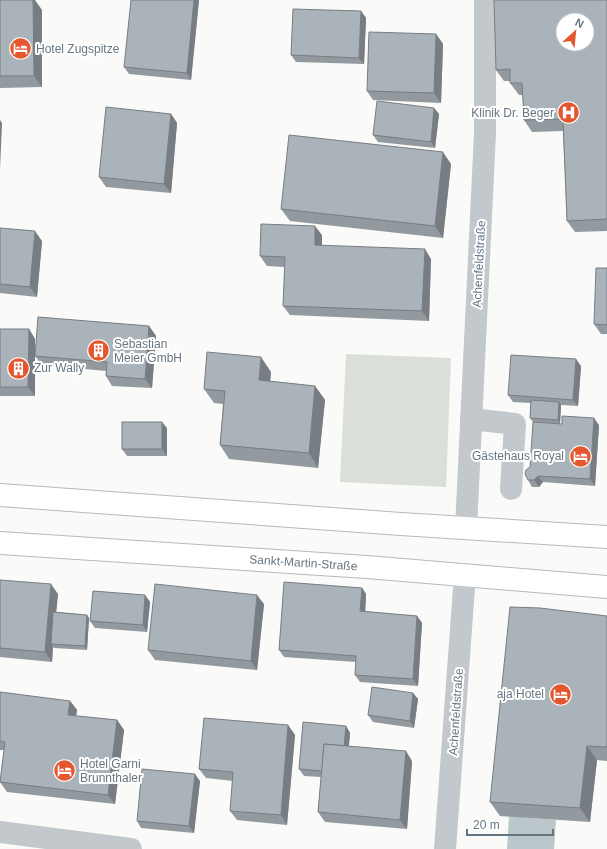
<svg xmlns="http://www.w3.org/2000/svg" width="607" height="849" viewBox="0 0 607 849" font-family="Helvetica,sans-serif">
  <rect width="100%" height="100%" fill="#fafaf8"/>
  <polygon fill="#dadfd7" points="346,354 451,358 446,487 340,482"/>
  <polygon fill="#bbc7cb" points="509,816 556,820 554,849 507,849"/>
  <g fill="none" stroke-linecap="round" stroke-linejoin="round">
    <defs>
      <g id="major">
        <polyline points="0,495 401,524 607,537"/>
        <path id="s1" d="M0,543L367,567L607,587"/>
      </g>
    </defs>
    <use href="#major" stroke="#b5babe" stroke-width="24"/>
    <g stroke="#c3c8cc" stroke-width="22">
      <polyline points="471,419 515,424 511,489"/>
      <polyline points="466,528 485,133 485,0"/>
      <polyline points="0,832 131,849"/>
      <polyline points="445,849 465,574"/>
    </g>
    <use href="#major" stroke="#fff" stroke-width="22"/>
  </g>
  <g fill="#929a9f">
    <polygon points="0,0 42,10 42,87 0,88"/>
    <polygon points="199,0 191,80 129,74 124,67"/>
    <polygon points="607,0 607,231 575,232 567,221 563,131 532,132 524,120 523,95 519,95 510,83 510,81 504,81 496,70"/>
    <polygon points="361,11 366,18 364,64 296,62 291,55"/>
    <polygon points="436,34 443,44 441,103 373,100 367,91"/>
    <polygon points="434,108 439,114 435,148 378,142 373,135"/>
    <polygon points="171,114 177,123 171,193 106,187 99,177"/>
    <polygon points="451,164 443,238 290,221 281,209"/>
    <polygon points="0,228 42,241 37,297 0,293"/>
    <polygon points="322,235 322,246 431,259 429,321 290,315 283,306 285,267 267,266 260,256"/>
    <polygon points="607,268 607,334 601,334 594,324"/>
    <polygon points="149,326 156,336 152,388 112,386 106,376 106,371 42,365 35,356 35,396 0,396 0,329 29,329 35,339 35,355"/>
    <polygon points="581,366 578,406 561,405 560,424 533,422 530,418 531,403 513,402 508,395"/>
    <polygon points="271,372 270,381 315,386 325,400 318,468 229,459 220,445 223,404 214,403 204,389"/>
    <polygon points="562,424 599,425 595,486 543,482 539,487 532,487 528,480 530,467"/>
    <polygon points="167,428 167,456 127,456 122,449"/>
    <polygon points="0,580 58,594 56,612 87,615 89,618 87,650 54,648 53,647 52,662 0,657"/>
    <polygon points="362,588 366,594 365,612 417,616 422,623 418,686 360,682 355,675 356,662 284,657 279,650"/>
    <polygon points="145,595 150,602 147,632 95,628 90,621"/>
    <polygon points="264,604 257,670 155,660 148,650"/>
    <polygon points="607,616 607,761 597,760 590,822 500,816 490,802"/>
    <polygon points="0,692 70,701 77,710 76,716 117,720 124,730 115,804 7,792 0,782 4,750 0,750"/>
    <polygon points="413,693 418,699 414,728 373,722 368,715"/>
    <polygon points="288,725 295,735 287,825 237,820 230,811 233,781 206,778 199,769"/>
    <polygon points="346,726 350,733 349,746 412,761 407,829 325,822 318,812 321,777 304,776 299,769"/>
    <polygon points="200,781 194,833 141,828 137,821"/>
  </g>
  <g fill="#777d82">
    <polygon points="33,0 35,0 42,10 42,87 34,76"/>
    <polygon points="194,0 199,0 191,80 187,73"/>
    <polygon points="361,11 366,18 364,64 359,58"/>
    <polygon points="436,34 443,44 441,103 434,93"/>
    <polygon points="434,108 439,114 435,148 431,142"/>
    <polygon points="171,114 177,123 171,193 164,184"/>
    <polygon points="0,120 2,123 0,169"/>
    <polygon points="443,152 451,164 443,238 435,226"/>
    <polygon points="315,226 322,235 322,255 315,245"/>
    <polygon points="35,231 42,241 37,297 30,287"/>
    <polygon points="425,249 431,259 429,321 422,311"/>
    <polygon points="149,326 156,336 152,388 145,379"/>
    <polygon points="29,329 35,339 35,396 28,387"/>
    <polygon points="261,357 271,372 269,394 259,380"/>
    <polygon points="576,359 581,366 578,406 573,400"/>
    <polygon points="315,386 325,400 318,468 309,453"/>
    <polygon points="559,402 561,405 560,424 558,420"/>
    <polygon points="594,418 599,425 595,486 590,479"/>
    <polygon points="162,422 167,428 167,456 162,449"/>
    <polygon points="538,476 543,482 539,487 534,480"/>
    <polygon points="51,584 58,594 53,644 51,644 53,647 52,662 45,652"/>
    <polygon points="362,588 366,594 365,618 360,611"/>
    <polygon points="145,595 150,602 147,632 143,625"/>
    <polygon points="257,595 264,604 257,670 251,661"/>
    <polygon points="87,615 89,618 87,650 85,646"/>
    <polygon points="417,616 422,623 418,686 413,679"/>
    <polygon points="413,693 418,699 414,728 410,721"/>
    <polygon points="70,701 77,710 75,724 68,715"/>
    <polygon points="117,720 124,730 115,804 108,795"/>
    <polygon points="288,725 295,735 287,825 281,815"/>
    <polygon points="346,726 350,733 348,755 343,748"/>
    <polygon points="587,746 597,760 590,822 580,808"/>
    <polygon points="406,751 412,761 407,829 400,820"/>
    <polygon points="195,774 200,781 194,833 189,826"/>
  </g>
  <g fill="#aab3b9" stroke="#777d82" fill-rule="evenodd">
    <polygon points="0,0 33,0 34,76 0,76"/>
    <polygon points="131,0 194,0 187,73 124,67"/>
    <path d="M494,0H607V219L567,221L563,119L524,120L522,83H510V69L496,70ZM563,20H587V44H563Z"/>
    <polygon points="293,9 361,11 359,58 291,55"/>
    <polygon points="369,32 436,34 434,93 367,91"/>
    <polygon points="377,101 434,108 431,142 373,135"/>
    <polygon points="106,107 171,114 164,184 99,177"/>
    <polygon points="289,135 443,152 435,226 281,209"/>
    <polygon points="261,224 315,226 315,245 425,249 422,311 283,306 285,257 260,256"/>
    <polygon points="0,228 35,231 30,287 0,284"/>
    <polygon points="596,268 607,268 607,325 594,324"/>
    <polygon points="38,317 149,326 145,379 106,376 107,362 35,356"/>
    <polygon points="0,329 29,329 28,387 0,387"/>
    <polygon points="207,352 261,357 259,380 315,386 309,453 220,445 225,391 204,389"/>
    <polygon points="511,355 576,359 573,400 508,395"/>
    <polygon points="531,400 559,402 558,420 530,418"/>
    <polygon points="562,416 594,418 590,479 538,476 534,480 528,480 525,474 526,470 530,467 533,422 562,424"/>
    <rect x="122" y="422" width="40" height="27"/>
    <polygon points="0,580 51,584 45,652 0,648"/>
    <polygon points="284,582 362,588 360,611 417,616 413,679 355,675 356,656 279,650"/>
    <polygon points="155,584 257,595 251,661 148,650"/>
    <polygon points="93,591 145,595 143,625 90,621"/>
    <polygon points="510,607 540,608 607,616 607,747 587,746 580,808 490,802"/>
    <polygon points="53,612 87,615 85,646 51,644"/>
    <polygon points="372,687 413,693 410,721 368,715"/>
    <polygon points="0,692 70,701 68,715 117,720 108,795 0,782 5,742 0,741"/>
    <polygon points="204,718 288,725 281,815 230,811 233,772 199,769"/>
    <polygon points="303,722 346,726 344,746 324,744 322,771 299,769"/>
    <polygon points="324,744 406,751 400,820 318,812"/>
    <polygon points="142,769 195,774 189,826 137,821"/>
  </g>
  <defs>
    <symbol id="hotel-disc" viewBox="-11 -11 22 22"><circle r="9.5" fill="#e4572e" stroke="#fff"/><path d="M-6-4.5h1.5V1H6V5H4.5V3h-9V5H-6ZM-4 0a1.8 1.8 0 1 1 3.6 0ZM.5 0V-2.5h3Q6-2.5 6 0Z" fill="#fff"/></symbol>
    <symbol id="hospital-disc" viewBox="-11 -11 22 22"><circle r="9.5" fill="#e4572e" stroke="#fff"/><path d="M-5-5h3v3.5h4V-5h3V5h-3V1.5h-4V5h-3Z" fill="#fff"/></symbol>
    <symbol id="building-disc" viewBox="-11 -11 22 22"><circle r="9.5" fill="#e4572e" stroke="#fff"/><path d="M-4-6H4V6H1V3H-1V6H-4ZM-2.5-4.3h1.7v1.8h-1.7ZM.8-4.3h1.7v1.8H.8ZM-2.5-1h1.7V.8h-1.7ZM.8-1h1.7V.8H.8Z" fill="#fff"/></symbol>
  </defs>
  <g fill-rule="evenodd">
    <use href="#hotel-disc" x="8" y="36" width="25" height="25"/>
    <use href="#hospital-disc" x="556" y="100" width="25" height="25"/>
    <use href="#building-disc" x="86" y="338" width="25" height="25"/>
    <use href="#building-disc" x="6" y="356" width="25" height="25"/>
    <use href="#hotel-disc" x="568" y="444" width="25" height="25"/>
    <use href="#hotel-disc" x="548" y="682" width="25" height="25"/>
    <use href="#hotel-disc" x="52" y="758" width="25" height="25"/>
  </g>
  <g text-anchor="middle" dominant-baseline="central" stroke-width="4" stroke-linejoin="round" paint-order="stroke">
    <g font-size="12" fill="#657683" stroke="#fff" text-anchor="start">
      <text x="36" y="49">Hotel Zugspitze</text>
      <text x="554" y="113" text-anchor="end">Klinik Dr. Beger</text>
      <text x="114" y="344">Sebastian<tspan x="114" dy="14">Meier GmbH</tspan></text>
      <text x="34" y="368">Zur Wally</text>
      <text x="564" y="456" text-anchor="end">Gästehaus Royal</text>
      <text x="544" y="694" text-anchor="end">aja Hotel</text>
      <text x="80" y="764">Hotel Garni<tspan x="80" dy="14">Brunnthaler</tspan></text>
    </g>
    <g font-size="12" fill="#657683" stroke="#fff">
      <text transform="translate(479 264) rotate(-87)">Achenfeldstraße</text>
      <text stroke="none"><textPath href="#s1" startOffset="304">Sankt-Martin-Straße</textPath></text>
      <text transform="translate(456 712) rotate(-86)">Achenfeldstraße</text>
    </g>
  </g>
  <g transform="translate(575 32) rotate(27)"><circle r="19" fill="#ffffff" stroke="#c1c8cd"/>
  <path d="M0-3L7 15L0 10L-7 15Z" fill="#e4572e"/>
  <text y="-6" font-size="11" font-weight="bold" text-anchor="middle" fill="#657683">N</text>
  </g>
  <path d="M467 829v6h86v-6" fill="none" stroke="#657683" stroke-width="2"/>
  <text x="473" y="829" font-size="12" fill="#657683" stroke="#ffffff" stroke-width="3" paint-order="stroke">20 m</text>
</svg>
